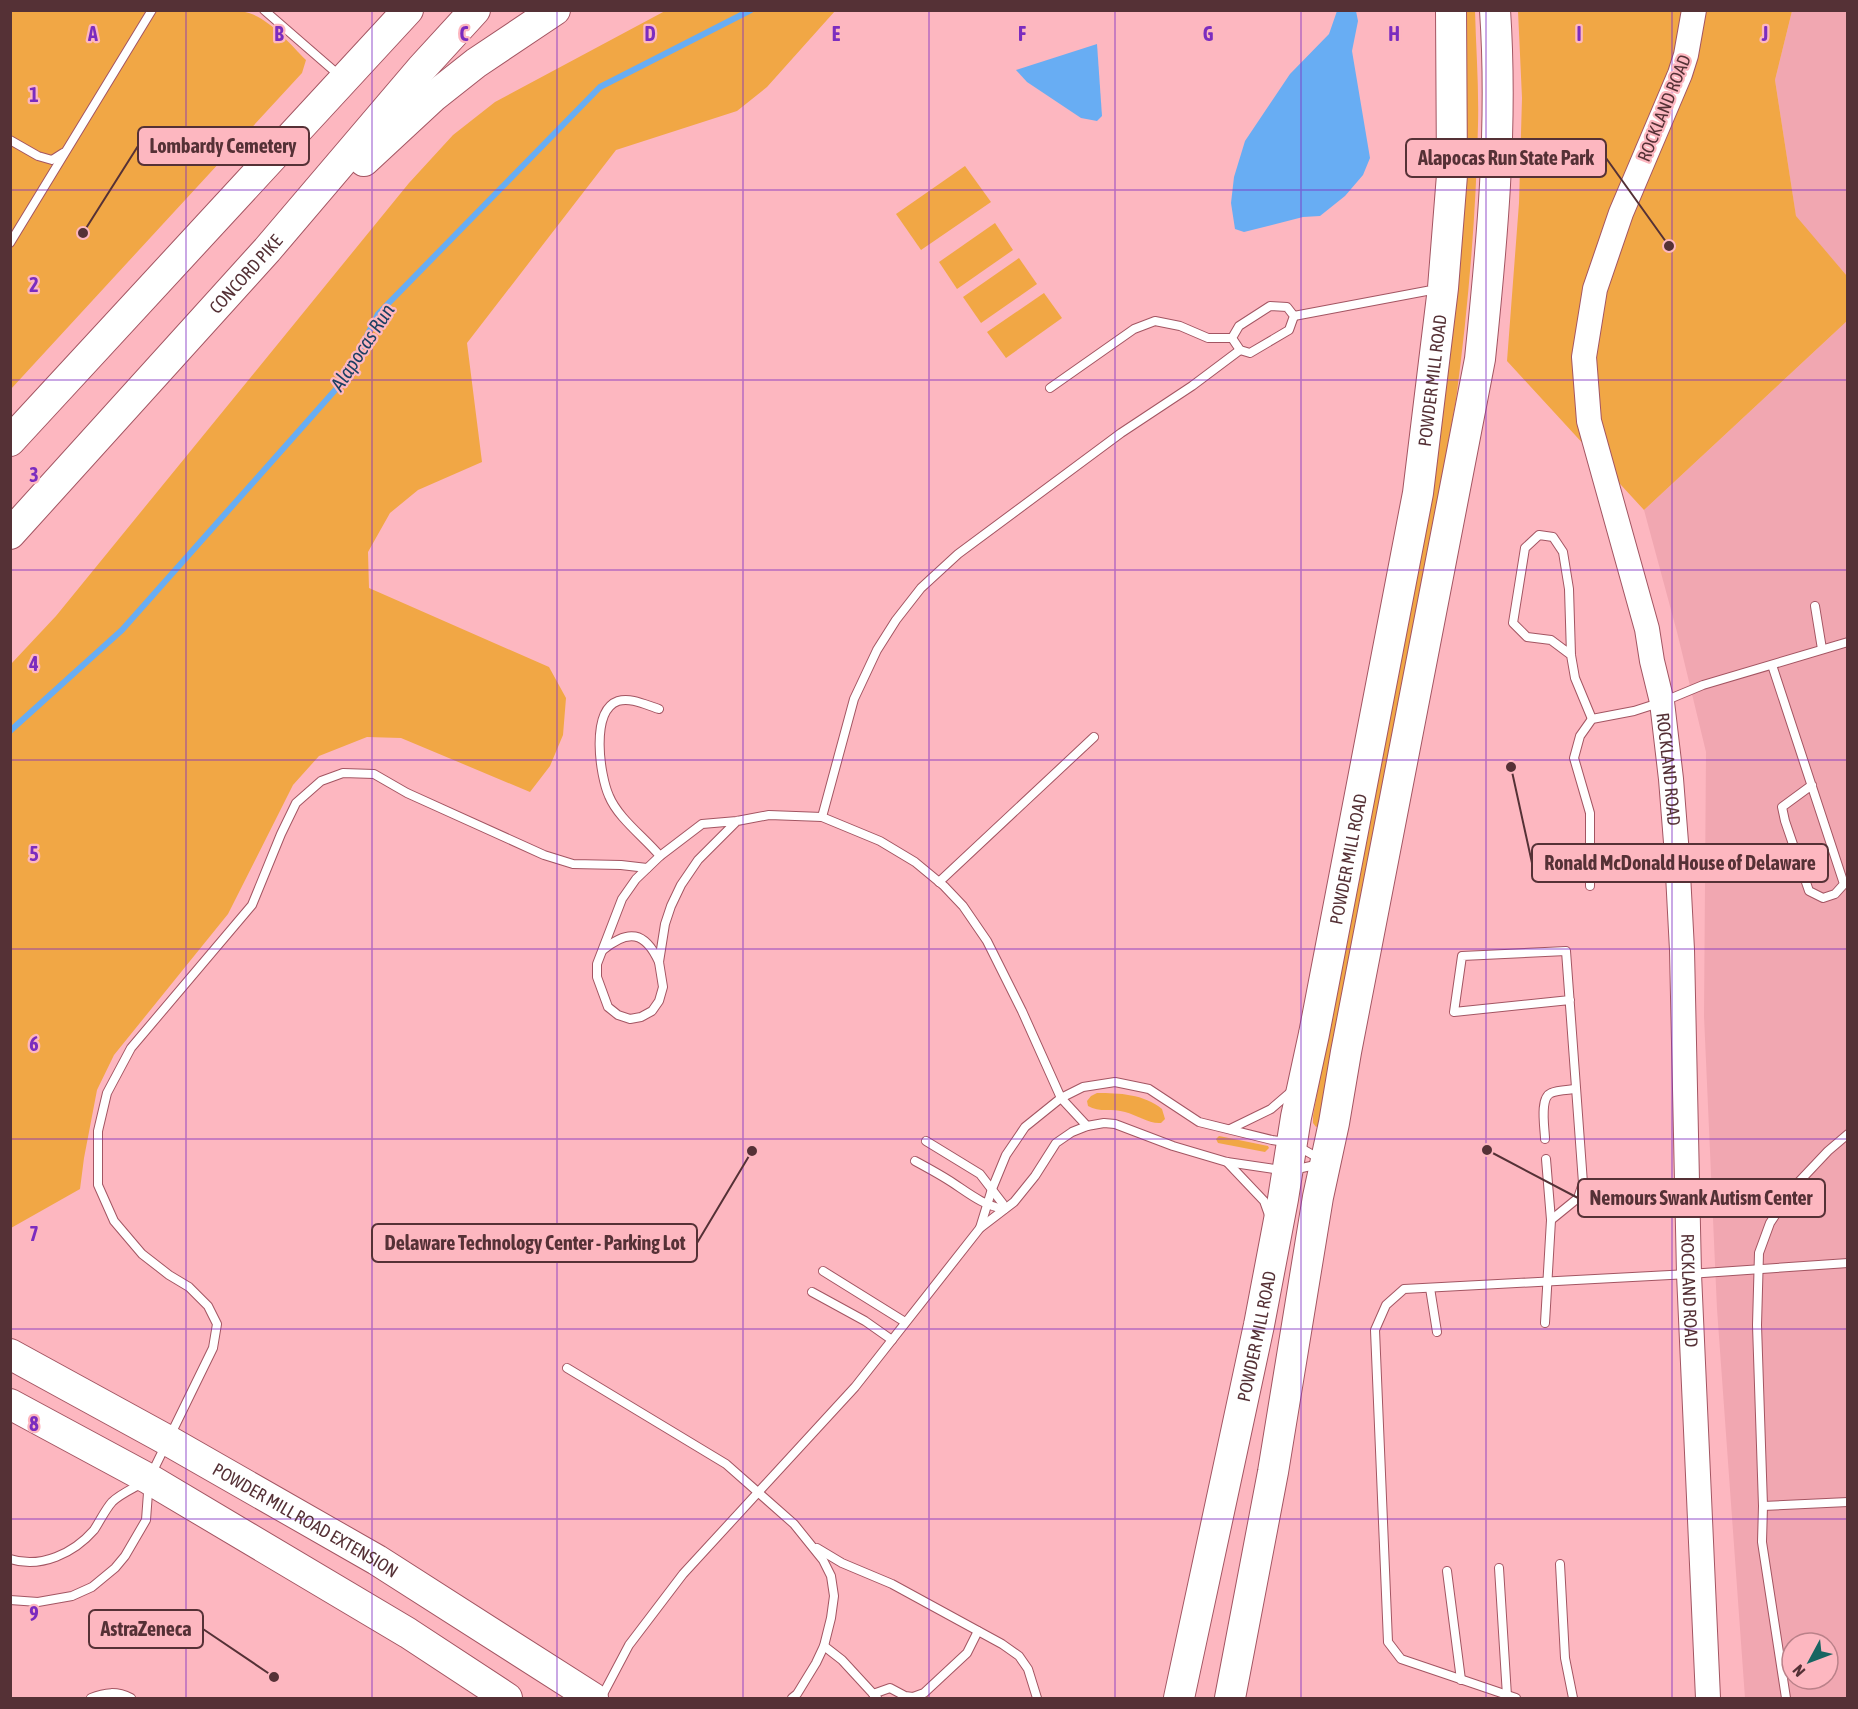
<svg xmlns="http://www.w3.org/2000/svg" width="1858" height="1709" viewBox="0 0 1858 1709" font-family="'Asap Condensed',sans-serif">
  <rect width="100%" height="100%" fill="#fdb7c0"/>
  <g fill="#f1a7b1" fill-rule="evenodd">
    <polygon points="1792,11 1847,11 1847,276 1796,217 1775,80"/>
    <path d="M1847,321V1698H1745L1717,1309L1704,1016L1706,752L1677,632L1644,510ZM1792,1643H1828V1679H1792Z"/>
  </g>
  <g fill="#f1a745">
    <path d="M175,10C189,14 202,10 216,11C227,11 238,10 249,13C271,20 290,44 306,60L302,73L11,389V11Z"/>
    <polygon points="665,11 835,11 767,87 737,111 616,150 467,343 482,462 418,490 390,513 368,552 369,588 549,667 566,698 563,735 550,766 530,792 401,738 367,737 319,756 293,785 228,914 114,1055 97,1090 84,1158 80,1189 11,1228 11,664 56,616 409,183 453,135 495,102"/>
    <path d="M1464,11H1475C1476,49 1479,87 1478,125C1476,217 1468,309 1456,400L1321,1124L1316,1127L1313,1123V1116L1444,399C1462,269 1469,141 1464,11Z"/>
    <polygon points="1518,11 1792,11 1775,80 1796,216 1847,276 1847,321 1644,510 1507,361 1519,203 1522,98"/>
    <polygon points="965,166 991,202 921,250 896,214"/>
    <polygon points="995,223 1013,250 957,289 939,262"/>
    <polygon points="1019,258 1037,284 981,323 963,297"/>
    <polygon points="1044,293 1062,318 1006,358 987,332"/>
    <path d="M1097,1093C1119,1093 1144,1094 1162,1109L1165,1119L1161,1123C1149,1124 1137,1115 1125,1112C1113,1108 1099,1113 1088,1106L1087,1101L1091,1096Z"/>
    <polygon points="1219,1136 1268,1146 1269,1148 1265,1152 1218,1143 1216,1139"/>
  </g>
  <g fill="#68adf3">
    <polygon points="1337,11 1356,11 1358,21 1352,51 1370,158 1363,175 1345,196 1320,216 1303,217 1244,232 1235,229 1231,203 1234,177 1245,141 1290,74 1329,34"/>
    <polygon points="1097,44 1102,116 1097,121 1081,118 1027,82 1016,70"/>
  </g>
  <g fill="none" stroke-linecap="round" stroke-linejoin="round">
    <polyline stroke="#68adf3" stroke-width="6" points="10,731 122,630 345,379 378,314 600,87 751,10"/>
    <defs>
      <g id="lane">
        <polyline points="264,10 340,76"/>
        <polyline points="10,140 38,156 52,160 63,153"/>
        <polyline points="10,243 152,10"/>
        <polygon points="1270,306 1287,307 1294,316 1289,330 1250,353 1240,350 1232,338 1239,326"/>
        <polyline points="1294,316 1437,289"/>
        <polyline points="1050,388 1134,329 1155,321 1180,326 1208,338 1232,338"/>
        <polyline points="1815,606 1822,649"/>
        <polyline points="1571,655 1551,640 1527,637 1513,623 1525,548 1539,535 1553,537 1563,552 1569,589 1571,655 1575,678 1592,719"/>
        <polyline points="1772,665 1844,884 1835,894 1823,898 1809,891 1785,821 1782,807 1812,785"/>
        <path d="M659,709C646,705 631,697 618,701C590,711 600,776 609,796C618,818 644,837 660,856"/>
        <polyline points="822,817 854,699 877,650 896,620 921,588 958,554 1121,433 1192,386 1240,350"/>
        <polyline points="737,821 698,860 681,885 671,906 665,924 659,962 663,987 659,1001 652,1011 641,1017 630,1019 618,1015 608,1007 597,977 597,964 622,899 636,879 660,856 702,824 737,821 769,815 822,817 880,841 915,862 944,886 963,906 987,941 1022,1011 1061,1098 1087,1126"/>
        <polyline points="939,882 1094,737"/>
        <polyline points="1590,886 1590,813 1574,758 1580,736 1592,719 1634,711 1662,702 1703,685 1848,642"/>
        <path d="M603,950C628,929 645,931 659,962"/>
        <polyline points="1230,1129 1271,1109 1293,1090"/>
        <path d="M1545,1139C1545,1129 1539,1098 1551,1093C1557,1090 1567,1090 1575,1089"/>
        <polyline points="926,1141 980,1174 1003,1204 1004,1209"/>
        <polyline points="1546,1159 1551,1220"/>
        <path d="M915,1161C928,1168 941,1175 953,1183C971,1195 983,1205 1004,1209"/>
        <polyline points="1227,1162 1264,1201 1269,1215"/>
        <polyline points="980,1228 992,1189 1006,1155 1025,1127 1061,1098 1083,1087 1115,1082 1149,1089 1199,1122 1272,1140 1292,1143 1320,1159"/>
        <polyline points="823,1271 905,1322"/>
        <polyline points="1430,1288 1437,1332"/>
        <polyline points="812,1292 865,1321 892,1340"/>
        <polyline points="1545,1323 1551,1220 1578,1198 1583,1183 1566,951 1462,956 1454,1012 1570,1000"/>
        <polyline points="567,1368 726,1464 794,1524 823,1560 831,1576 834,1596 831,1618 824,1646 816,1663 797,1694 792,1698"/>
        <polyline points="1763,1506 1848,1502"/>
        <polyline points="817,1548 842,1563 892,1584 1002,1644 1019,1656 1028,1669 1037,1698"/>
        <path d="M10,1559C41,1569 74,1553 94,1530C100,1521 105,1510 112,1502C120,1494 134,1488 144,1482"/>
        <polyline points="1560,1564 1565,1658 1573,1698"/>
        <polyline points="1499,1568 1507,1696"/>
        <polyline points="1447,1571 1461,1680"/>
        <polyline points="10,1600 38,1602 72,1596 92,1587 115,1568 125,1556 146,1520 149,1479 213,1348 217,1324 208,1306 189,1287 169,1275 142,1254 114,1221 98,1185 98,1131 107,1093 131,1048 252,905 281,834 296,803 321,781 343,773 374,774 407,793 544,855 573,864 621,865 647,868"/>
        <polyline points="824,1646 842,1660 877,1698"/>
        <polyline points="873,1694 890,1688 905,1696 913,1697 924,1693 967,1653 978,1631"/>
        <path d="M91,1698C105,1692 117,1691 131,1698"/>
        <polyline points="601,1698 629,1645 683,1574 855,1387 980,1228 1014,1202 1035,1176 1056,1143 1072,1132 1087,1126 1104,1123 1115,1124 1173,1146 1227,1162 1288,1171 1320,1164"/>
        <polyline points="1516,1698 1401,1659 1388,1642 1375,1330 1386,1305 1404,1289 1689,1274 1848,1263"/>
        <polyline points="1786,1698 1762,1542 1763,1506 1757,1325 1759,1253 1770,1223 1794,1187 1828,1151 1848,1134"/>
      </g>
      <g id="secondary">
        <path id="s1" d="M1694,10L1686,55L1680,74L1621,213L1595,289L1584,357L1589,421L1647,629L1652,661L1662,702L1671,779L1677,855L1682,950L1689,1274L1708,1698"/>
      </g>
      <g id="highway">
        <polyline points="364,161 433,97 476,63 555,10"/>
        <polyline points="10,441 408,10"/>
        <path id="s2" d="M10,534L267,250L421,69L475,10"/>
        <path id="s3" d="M10,1354L167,1440L377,1560L593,1698"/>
        <polyline points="10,1404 149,1479 408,1633 507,1698"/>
        <path id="s4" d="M1179,1698L1259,1325L1283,1199L1296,1117L1314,1034L1418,493L1443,288L1452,175L1451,10"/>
        <path d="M1230,1698L1273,1472L1318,1197L1334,1123L1346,1052L1480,359C1492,243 1503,127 1495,10"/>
      </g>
    </defs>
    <use href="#lane" stroke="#a35562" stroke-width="10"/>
    <use href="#secondary" stroke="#a35562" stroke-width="26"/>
    <use href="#highway" stroke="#a35562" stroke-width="32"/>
    <use href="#lane" stroke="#fff" stroke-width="8"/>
    <use href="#secondary" stroke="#fff" stroke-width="24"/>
    <use href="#highway" stroke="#fff" stroke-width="30"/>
  </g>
  <path fill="none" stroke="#7b2cbf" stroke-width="1.5" stroke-opacity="0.55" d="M186,10V1698M372,10V1698M557,10V1698M743,10V1698M929,10V1698M1115,10V1698M1301,10V1698M1486,10V1698M1672,10V1698M10,190H1848M10,380H1848M10,570H1848M10,760H1848M10,949H1848M10,1139H1848M10,1329H1848M10,1519H1848"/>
  <g text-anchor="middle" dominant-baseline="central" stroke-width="4.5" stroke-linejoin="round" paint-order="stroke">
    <g font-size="18" fill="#553136" stroke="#fdb7c0">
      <text transform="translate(1664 108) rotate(-68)">ROCKLAND ROAD</text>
      <text stroke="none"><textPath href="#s2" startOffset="351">CONCORD PIKE</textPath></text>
      <text stroke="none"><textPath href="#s4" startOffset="1342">POWDER MILL ROAD</textPath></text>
      <text stroke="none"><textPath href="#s1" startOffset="788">ROCKLAND ROAD</textPath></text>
      <text stroke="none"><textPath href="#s4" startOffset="856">POWDER MILL ROAD</textPath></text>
      <text stroke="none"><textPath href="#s1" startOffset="1310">ROCKLAND ROAD</textPath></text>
      <text stroke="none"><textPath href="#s4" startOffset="370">POWDER MILL ROAD</textPath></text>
      <text stroke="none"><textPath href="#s3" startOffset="339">POWDER MILL ROAD EXTENSION</textPath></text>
    </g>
    <g font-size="20" font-style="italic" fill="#1c4063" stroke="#fdb7c0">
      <text transform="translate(362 347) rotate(-57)">Alapocas Run</text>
    </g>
  </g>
  <g font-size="20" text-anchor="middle" font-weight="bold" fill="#7b2cbf" stroke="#fdb7c0" stroke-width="4.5" stroke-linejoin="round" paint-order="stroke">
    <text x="93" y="41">A</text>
    <text x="279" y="41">B</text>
    <text x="464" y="41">C</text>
    <text x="650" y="41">D</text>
    <text x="836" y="41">E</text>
    <text x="1022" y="41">F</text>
    <text x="1208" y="41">G</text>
    <text x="1394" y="41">H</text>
    <text x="1579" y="41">I</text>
    <text x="1765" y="41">J</text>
    <text x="34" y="102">1</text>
    <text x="34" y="292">2</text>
    <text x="34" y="482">3</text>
    <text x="34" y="671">4</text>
    <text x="34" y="861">5</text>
    <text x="34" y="1051">6</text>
    <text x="34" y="1241">7</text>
    <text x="34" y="1431">8</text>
    <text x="34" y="1621">9</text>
  </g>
  <path fill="none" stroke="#553136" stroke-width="2" d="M83 233L138 146M1669 246L1606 158M1511 767L1532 863M1487 1150L1578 1198M752 1151L697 1243M274 1677L203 1629"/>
  <g fill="#553136" stroke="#fdb7c0" stroke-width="2">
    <circle cx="83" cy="233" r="6"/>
    <circle cx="1669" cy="246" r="6"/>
    <circle cx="1511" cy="767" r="6"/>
    <circle cx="1487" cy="1150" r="6"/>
    <circle cx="752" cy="1151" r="6"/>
    <circle cx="274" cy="1677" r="6"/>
  </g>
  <g fill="#fdb7c0" stroke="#553136" stroke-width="2">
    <rect x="138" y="127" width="171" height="38" rx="6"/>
    <rect x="1406" y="139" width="200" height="38" rx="6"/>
    <rect x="1532" y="844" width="296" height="38" rx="6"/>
    <rect x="1578" y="1179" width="247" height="38" rx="6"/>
    <rect x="372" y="1224" width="325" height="38" rx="6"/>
    <rect x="89" y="1610" width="114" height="38" rx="6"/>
  </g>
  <g font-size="20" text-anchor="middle" font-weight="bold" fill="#553136">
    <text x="223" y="153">Lombardy Cemetery</text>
    <text x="1506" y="165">Alapocas Run State Park</text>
    <text x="1680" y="870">Ronald McDonald House of Delaware</text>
    <text x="1701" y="1205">Nemours Swank Autism Center</text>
    <text x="535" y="1250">Delaware Technology Center - Parking Lot</text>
    <text x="146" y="1636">AstraZeneca</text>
  </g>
  <rect width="1858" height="1709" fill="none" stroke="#553136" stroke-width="24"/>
  <g transform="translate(1810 1661) rotate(229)"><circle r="28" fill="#fdb7c0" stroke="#ba8189" stroke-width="1.5"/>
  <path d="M0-4.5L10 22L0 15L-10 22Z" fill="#186562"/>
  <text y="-9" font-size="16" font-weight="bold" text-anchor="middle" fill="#553136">N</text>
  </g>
</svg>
